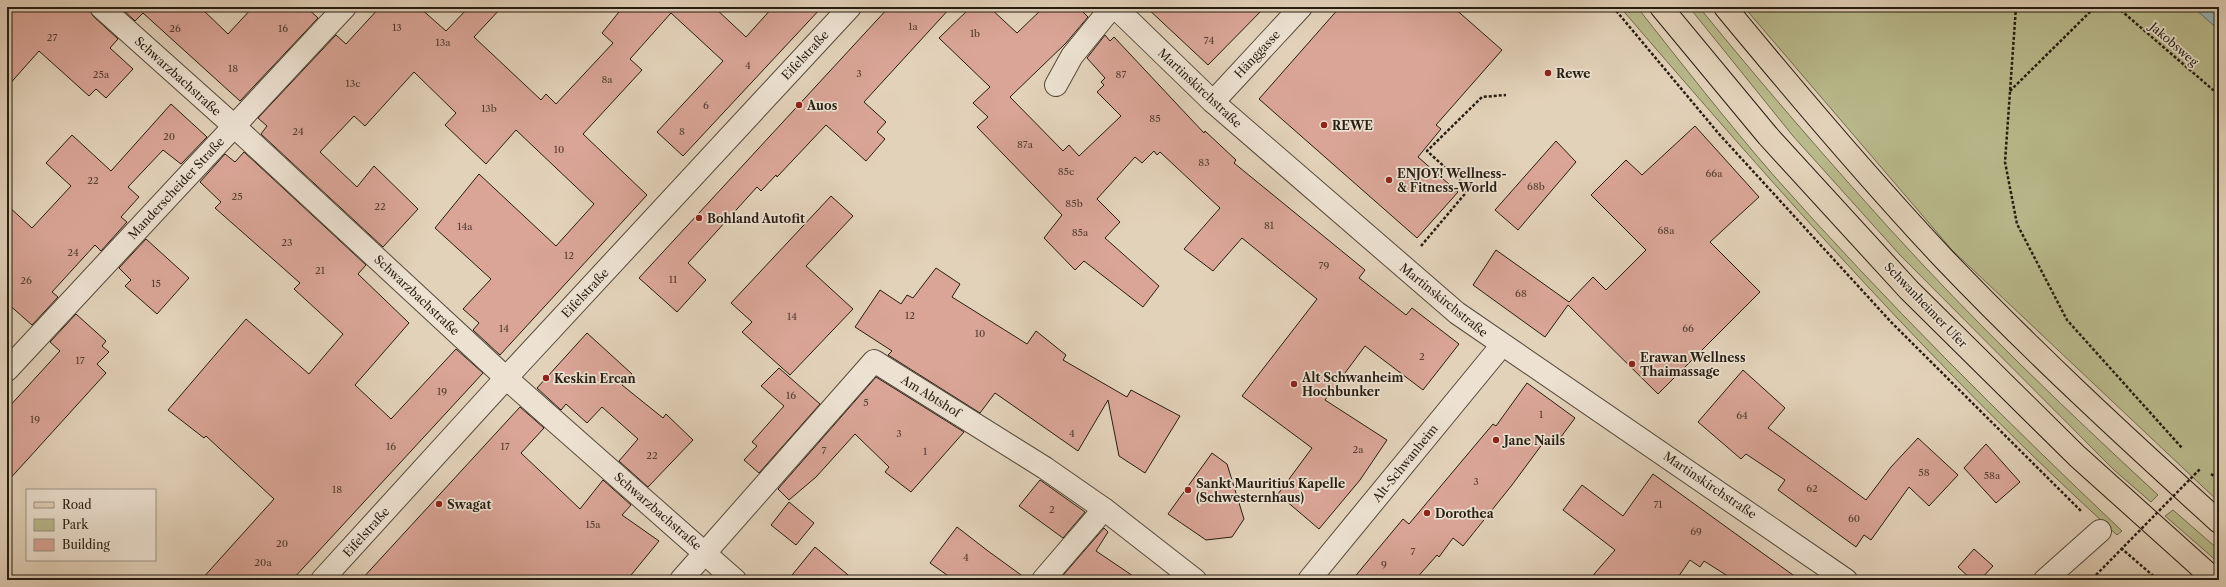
<svg xmlns="http://www.w3.org/2000/svg" width="2226" height="587" viewBox="0 0 2226 587" font-family="'Libre Caslon Text',serif">
  <rect width="100%" height="100%" fill="#e3d2ba"/>
  <filter id="stains"><feTurbulence type="fractalNoise" baseFrequency=".005" numOctaves="4"/><feColorMatrix values="0 0 0 0 .2 0 0 0 0 .09 0 0 0 0 .02 0 0 0 .5 -.17"/></filter>
  <radialGradient id="worn" r=".72"><stop offset=".6" stop-color="#630" stop-opacity="0"/><stop offset="1" stop-color="#630" stop-opacity=".3"/></radialGradient>
  <g fill="#b9ba8c" stroke="#706c4f">
    <path d="M1620,7H1637C1682,64 1727,122 1775,177C1885,301 2002,417 2122,531L2117,535C1938,372 1778,191 1620,7Z"/>
    <path d="M1689,7H1699C1760,82 1823,155 1888,227C1973,321 2065,409 2158,495L2151,502L2114,470L1900,255L1793,136Z"/>
    <polygon points="1744,7 2193,7 2219,30 2219,502 1952,250"/>
    <polygon points="2173,510 2219,550 2219,563 2165,516"/>
  </g>
  <polygon fill="#99b5b9" stroke="#6b7876" points="2193,7 2219,7 2219,30"/>
  <g fill="#daa597" stroke="#261d12">
    <polygon points="7,7 89,7 93,16 118,39 110,48 133,69 106,98 96,89 89,96 39,51 7,87"/>
    <polygon points="120,7 200,7 228,34 253,7 306,7 318,18 240,101 143,13 135,21"/>
    <polygon points="380,7 419,7 446,31 469,7 502,7 474,37 541,100 546,94 556,104 613,43 602,33 623,7 714,7 746,37 773,7 822,7 683,156 657,132 723,61 671,13 630,59 642,70 583,134 647,195 500,355 473,330 479,323 463,309 491,279 435,228 479,174 556,246 594,204 516,130 486,164 445,125 456,113 414,72 365,126 354,116 320,152 357,187 374,166 418,209 383,247 261,134 267,126 258,118 336,35 346,44"/>
    <polygon points="889,7 951,7 864,102 886,122 877,132 885,139 866,161 826,125 777,177 776,175 761,191 757,187 688,263 706,280 677,312 639,278"/>
    <polygon points="971,7 989,7 1017,33 1044,7 1078,7 1088,17 1066,43 1010,97 1063,151 1069,145 1079,156 1121,116 1097,92 1104,85 1101,82 1105,78 1087,58 1105,35 1110,41 1114,37 1204,133 1205,131 1236,160 1234,163 1365,270 1359,278 1406,315 1412,308 1459,344 1423,390 1365,346 1325,400 1387,440 1360,480 1319,529 1278,494 1312,448 1242,396 1317,299 1242,238 1213,271 1184,249 1220,208 1160,152 1157,155 1154,151 1142,163 1135,157 1097,199 1120,222 1105,238 1159,286 1143,307 1084,261 1075,270 1044,238 1062,215 977,127 988,117 973,103 990,87 939,38"/>
    <polygon points="1146,7 1265,7 1208,65"/>
    <polygon points="1340,7 1453,7 1502,50 1436,125 1441,129 1418,157 1458,192 1417,238 1259,99"/>
    <polygon points="171,104 207,137 181,164 163,150 128,187 139,197 121,217 127,222 101,251 95,245 52,292 58,297 32,325 7,303 7,205 32,228 71,186 46,163 72,135 111,171"/>
    <polygon points="1695,126 1759,197 1710,242 1760,292 1658,394 1568,305 1545,337 1473,285 1496,250 1569,302 1593,277 1606,290 1646,250 1591,195 1626,160 1642,175"/>
    <polygon points="1556,141 1576,162 1518,230 1495,210"/>
    <polygon points="244,152 366,265 358,274 409,323 355,385 391,419 456,349 483,373 292,580 201,580 274,499 206,436 204,438 168,410 246,319 309,374 343,334 294,289 300,283 215,208 221,202 200,182 225,154 235,162"/>
    <polygon points="831,196 853,216 806,266 853,309 790,375 742,332 752,322 731,303"/>
    <polygon points="146,239 189,278 157,314 125,286 131,280 119,268"/>
    <polygon points="936,268 960,284 952,297 1027,344 1036,331 1066,355 1063,360 1127,397 1131,390 1180,416 1145,473 1119,456 1108,400 1078,451 995,393 980,413 888,355 892,351 855,327 880,290 901,304 907,295 913,298"/>
    <polygon points="76,314 106,341 102,346 109,352 97,364 106,373 7,482 7,409 60,351 50,342"/>
    <polygon points="587,333 632,374 622,385 663,418 666,414 693,440 648,487 619,461 638,439 602,407 587,423 566,404 561,410 537,388"/>
    <polygon points="779,368 820,404 759,473 744,460 757,446 752,442 784,406 761,386"/>
    <polygon points="1743,370 1785,408 1768,428 1866,500 1891,467 1918,438 1958,475 1929,506 1909,487 1871,540 1864,535 1856,547 1778,490 1785,480 1746,454 1741,459 1698,422"/>
    <polygon points="876,377 964,432 911,492 885,472 889,467 855,434 816,477 789,500 778,489"/>
    <polygon points="1527,383 1575,418 1555,445 1546,439 1512,485 1463,546 1453,538 1439,557 1437,555 1415,580 1352,580 1403,519 1409,524 1493,424 1496,426"/>
    <polygon points="520,407 544,428 521,453 580,509 603,480 631,505 622,515 659,541 627,580 361,580"/>
    <polygon points="1986,444 2020,482 1996,503 1964,468"/>
    <polygon points="1212,453 1227,464 1244,519 1232,537 1206,540 1168,514"/>
    <polygon points="1653,474 1747,542 1800,580 1734,580 1704,561 1700,567 1690,560 1676,580 1589,580 1615,550 1563,510 1582,485 1623,516"/>
    <polygon points="1040,480 1085,512 1063,538 1019,506"/>
    <polygon points="789,502 814,523 796,545 771,525"/>
    <polygon points="957,527 988,551 1028,580 954,580 930,563"/>
    <polygon points="1104,528 1108,532 1096,551 1139,580 1059,580"/>
    <polygon points="815,547 854,580 788,580"/>
    <polygon points="1974,549 1993,566 1980,580 1972,580 1958,567"/>
  </g>
  <g fill="none" stroke-linecap="round" stroke-linejoin="round">
    <defs>
      <g id="minor">
        <polyline points="101,7 234,126 506,378 735,580"/>
        <polyline points="1115,7 1213,102 1457,313 1846,580"/>
        <polyline points="1056,85 1072,56 1112,7"/>
        <polyline points="1213,102 1301,7"/>
        <polyline points="7,370 345,7"/>
        <polyline points="322,580 506,378 850,7"/>
        <polyline points="681,580 874,361 1045,468 1104,509 1195,580"/>
        <polyline points="1043,580 1104,509"/>
        <polyline points="1309,580 1502,345"/>
        <polyline points="2045,580 2100,531"/>
      </g>
      <g id="major">
        <polyline points="1661,7 1768,136 1909,290 2077,456 2215,580"/>
        <path d="M1725,7C1796,93 1868,178 1944,259C2032,351 2125,437 2219,522"/>
      </g>
    </defs>
    <use href="#minor" stroke="#554a3c" stroke-width="24"/>
    <use href="#major" stroke="#261d12" stroke-width="24"/>
    <g stroke="#261d12" stroke-width="2.5" stroke-dasharray="3 2" stroke-linecap="butt">
      <polyline points="1613,7 1719,134 1891,322 2081,511"/>
      <polyline points="2016,7 2005,162 2017,224 2067,320 2182,448"/>
      <polyline points="2117,7 2219,95"/>
      <polyline points="2010,91 2095,7"/>
      <polyline points="1421,246 1469,189 1427,151 1482,97 1506,95"/>
      <polyline points="2211,474 2219,479"/>
      <polyline points="2121,548 2158,580"/>
    </g>
    <use href="#minor" stroke="#ede2d2" stroke-width="22"/>
    <use href="#major" stroke="#e3d2ba" stroke-width="22"/>
    <polyline stroke="#261d12" stroke-width="2.5" stroke-dasharray="3 2" stroke-linecap="butt" points="2096,575 2201,468"/>
  </g>
  <g fill="#8f2418" stroke="#ede2d2" stroke-width="1.5">
    <circle cx="1548" cy="73" r="4"/>
    <circle cx="799" cy="105" r="4"/>
    <circle cx="1324" cy="125" r="4"/>
    <circle cx="1389" cy="180" r="4"/>
    <circle cx="699" cy="218" r="4"/>
    <circle cx="1632" cy="364" r="4"/>
    <circle cx="546" cy="378" r="4"/>
    <circle cx="1294" cy="384" r="4"/>
    <circle cx="1496" cy="440" r="4"/>
    <circle cx="1188" cy="490" r="4"/>
    <circle cx="439" cy="504" r="4"/>
    <circle cx="1427" cy="513" r="4"/>
  </g>
  <g text-anchor="middle" dominant-baseline="central" stroke-width="3.5" stroke-linejoin="round" paint-order="stroke">
    <g font-size="10" fill="#533f33">
      <text x="913" y="26">1a</text>
      <text x="397" y="27">13</text>
      <text x="175" y="28">26</text>
      <text x="283" y="28">16</text>
      <text x="975" y="33">1b</text>
      <text x="52" y="37">27</text>
      <text x="1209" y="40">74</text>
      <text x="443" y="42">13a</text>
      <text x="748" y="65">4</text>
      <text x="233" y="68">18</text>
      <text x="859" y="73">3</text>
      <text x="101" y="74">25a</text>
      <text x="1121" y="74">87</text>
      <text x="607" y="79">8a</text>
      <text x="353" y="83">13c</text>
      <text x="706" y="105">6</text>
      <text x="489" y="108">13b</text>
      <text x="1155" y="118">85</text>
      <text x="298" y="131">24</text>
      <text x="682" y="131">8</text>
      <text x="169" y="136">20</text>
      <text x="1025" y="144">87a</text>
      <text x="559" y="149">10</text>
      <text x="1204" y="162">83</text>
      <text x="1066" y="171">85c</text>
      <text x="1714" y="173">66a</text>
      <text x="93" y="180">22</text>
      <text x="1536" y="186">68b</text>
      <text x="237" y="196">25</text>
      <text x="1074" y="203">85b</text>
      <text x="380" y="206">22</text>
      <text x="1269" y="225">81</text>
      <text x="465" y="226">14a</text>
      <text x="1666" y="230">68a</text>
      <text x="1080" y="232">85a</text>
      <text x="287" y="242">23</text>
      <text x="73" y="252">24</text>
      <text x="569" y="255">12</text>
      <text x="1324" y="265">79</text>
      <text x="320" y="270">21</text>
      <text x="673" y="279">11</text>
      <text x="26" y="280">26</text>
      <text x="156" y="283">15</text>
      <text x="1521" y="293">68</text>
      <text x="910" y="315">12</text>
      <text x="792" y="316">14</text>
      <text x="504" y="328">14</text>
      <text x="1688" y="328">66</text>
      <text x="980" y="333">10</text>
      <text x="1422" y="356">2</text>
      <text x="80" y="360">17</text>
      <text x="442" y="391">19</text>
      <text x="791" y="395">16</text>
      <text x="866" y="402">5</text>
      <text x="1541" y="414">1</text>
      <text x="1742" y="415">64</text>
      <text x="35" y="419">19</text>
      <text x="899" y="433">3</text>
      <text x="1072" y="433">4</text>
      <text x="391" y="446">16</text>
      <text x="505" y="446">17</text>
      <text x="1358" y="449">2a</text>
      <text x="824" y="450">7</text>
      <text x="925" y="451">1</text>
      <text x="652" y="455">22</text>
      <text x="1924" y="472">58</text>
      <text x="1992" y="475">58a</text>
      <text x="1476" y="481">3</text>
      <text x="1812" y="488">62</text>
      <text x="337" y="489">18</text>
      <text x="1658" y="504">71</text>
      <text x="1052" y="509">2</text>
      <text x="1854" y="518">60</text>
      <text x="593" y="524">15a</text>
      <text x="1696" y="531">69</text>
      <text x="282" y="543">20</text>
      <text x="1413" y="551">7</text>
      <text x="966" y="557">4</text>
      <text x="263" y="562">20a</text>
      <text x="1384" y="564">9</text>
    </g>
    <g font-size="12" fill="#261d12" stroke="#ede2d2">
      <text transform="translate(2174 44) rotate(41)">Jakobsweg</text>
      <text transform="translate(1257 54) rotate(-47)">Hänggasse</text>
      <text transform="translate(805 55) rotate(-47)">Eifelstraße</text>
      <text transform="translate(178 76) rotate(42)">Schwarzbachstraße</text>
      <text transform="translate(1200 88) rotate(43)">Martinskirchstraße</text>
      <text transform="translate(176 188) rotate(-47)">Manderscheider Straße</text>
      <text transform="translate(585 293) rotate(-47)">Eifelstraße</text>
      <text transform="translate(417 295) rotate(43)">Schwarzbachstraße</text>
      <text transform="translate(1444 300) rotate(39)">Martinskirchstraße</text>
      <text transform="translate(1926 305) rotate(46)">Schwanheimer Ufer</text>
      <text transform="translate(931 396) rotate(32)">Am Abtshof</text>
      <text transform="translate(1405 463) rotate(-51)">Alt-Schwanheim</text>
      <text transform="translate(1710 485) rotate(34)">Martinskirchstraße</text>
      <text transform="translate(658 511) rotate(41)">Schwarzbachstraße</text>
      <text transform="translate(366 532) rotate(-48)">Eifelstraße</text>
    </g>
    <g font-size="12" font-weight="bold" fill="#261d12" stroke="#ede2d2" text-anchor="start">
      <text x="1556" y="73">Rewe</text>
      <text x="807" y="105">Auos</text>
      <text x="1332" y="125">REWE</text>
      <text x="1397" y="173">ENJOY! Wellness-<tspan x="1397" dy="14">&amp; Fitness-World</tspan></text>
      <text x="707" y="218">Bohland Autofit</text>
      <text x="1640" y="357">Erawan Wellness<tspan x="1640" dy="14">Thaimassage</tspan></text>
      <text x="1302" y="377">Alt Schwanheim<tspan x="1302" dy="14">Hochbunker</tspan></text>
      <text x="554" y="378">Keskin Ercan</text>
      <text x="1504" y="440">Jane Nails</text>
      <text x="1196" y="483">Sankt Mauritius Kapelle<tspan x="1196" dy="14">(Schwesternhaus)</tspan></text>
      <text x="447" y="504">Swagat</text>
      <text x="1435" y="513">Dorothea</text>
    </g>
  </g>
  <rect width="2226" height="587" fill="none" stroke="#e3d2ba" stroke-width="24"/>
  <rect x="8" y="8" width="2210" height="571" fill="none" stroke="#261d12" stroke-width="2"/>
  <rect x="12" y="12" width="2202" height="563" fill="none" stroke="#261d12"/>
  <rect x="26" y="489" width="130" height="72" fill="#ede2d2" stroke="#9d9385"/>
  <rect x="34" y="502" width="20" height="6" fill="#e3d2ba" stroke="#9d9385"/>
  <text x="62" y="509" font-size="12" fill="#261d12">Road</text>
  <rect x="34" y="519" width="20" height="12" fill="#b9ba8c" stroke="#9d9385"/>
  <text x="62" y="529" font-size="12" fill="#261d12">Park</text>
  <rect x="34" y="539" width="20" height="12" fill="#daa597" stroke="#9d9385"/>
  <text x="62" y="549" font-size="12" fill="#261d12">Building</text>
  <rect width="100%" height="100%" filter="url(#stains)"/>
  <rect width="100%" height="100%" fill="url(#worn)"/>
</svg>
